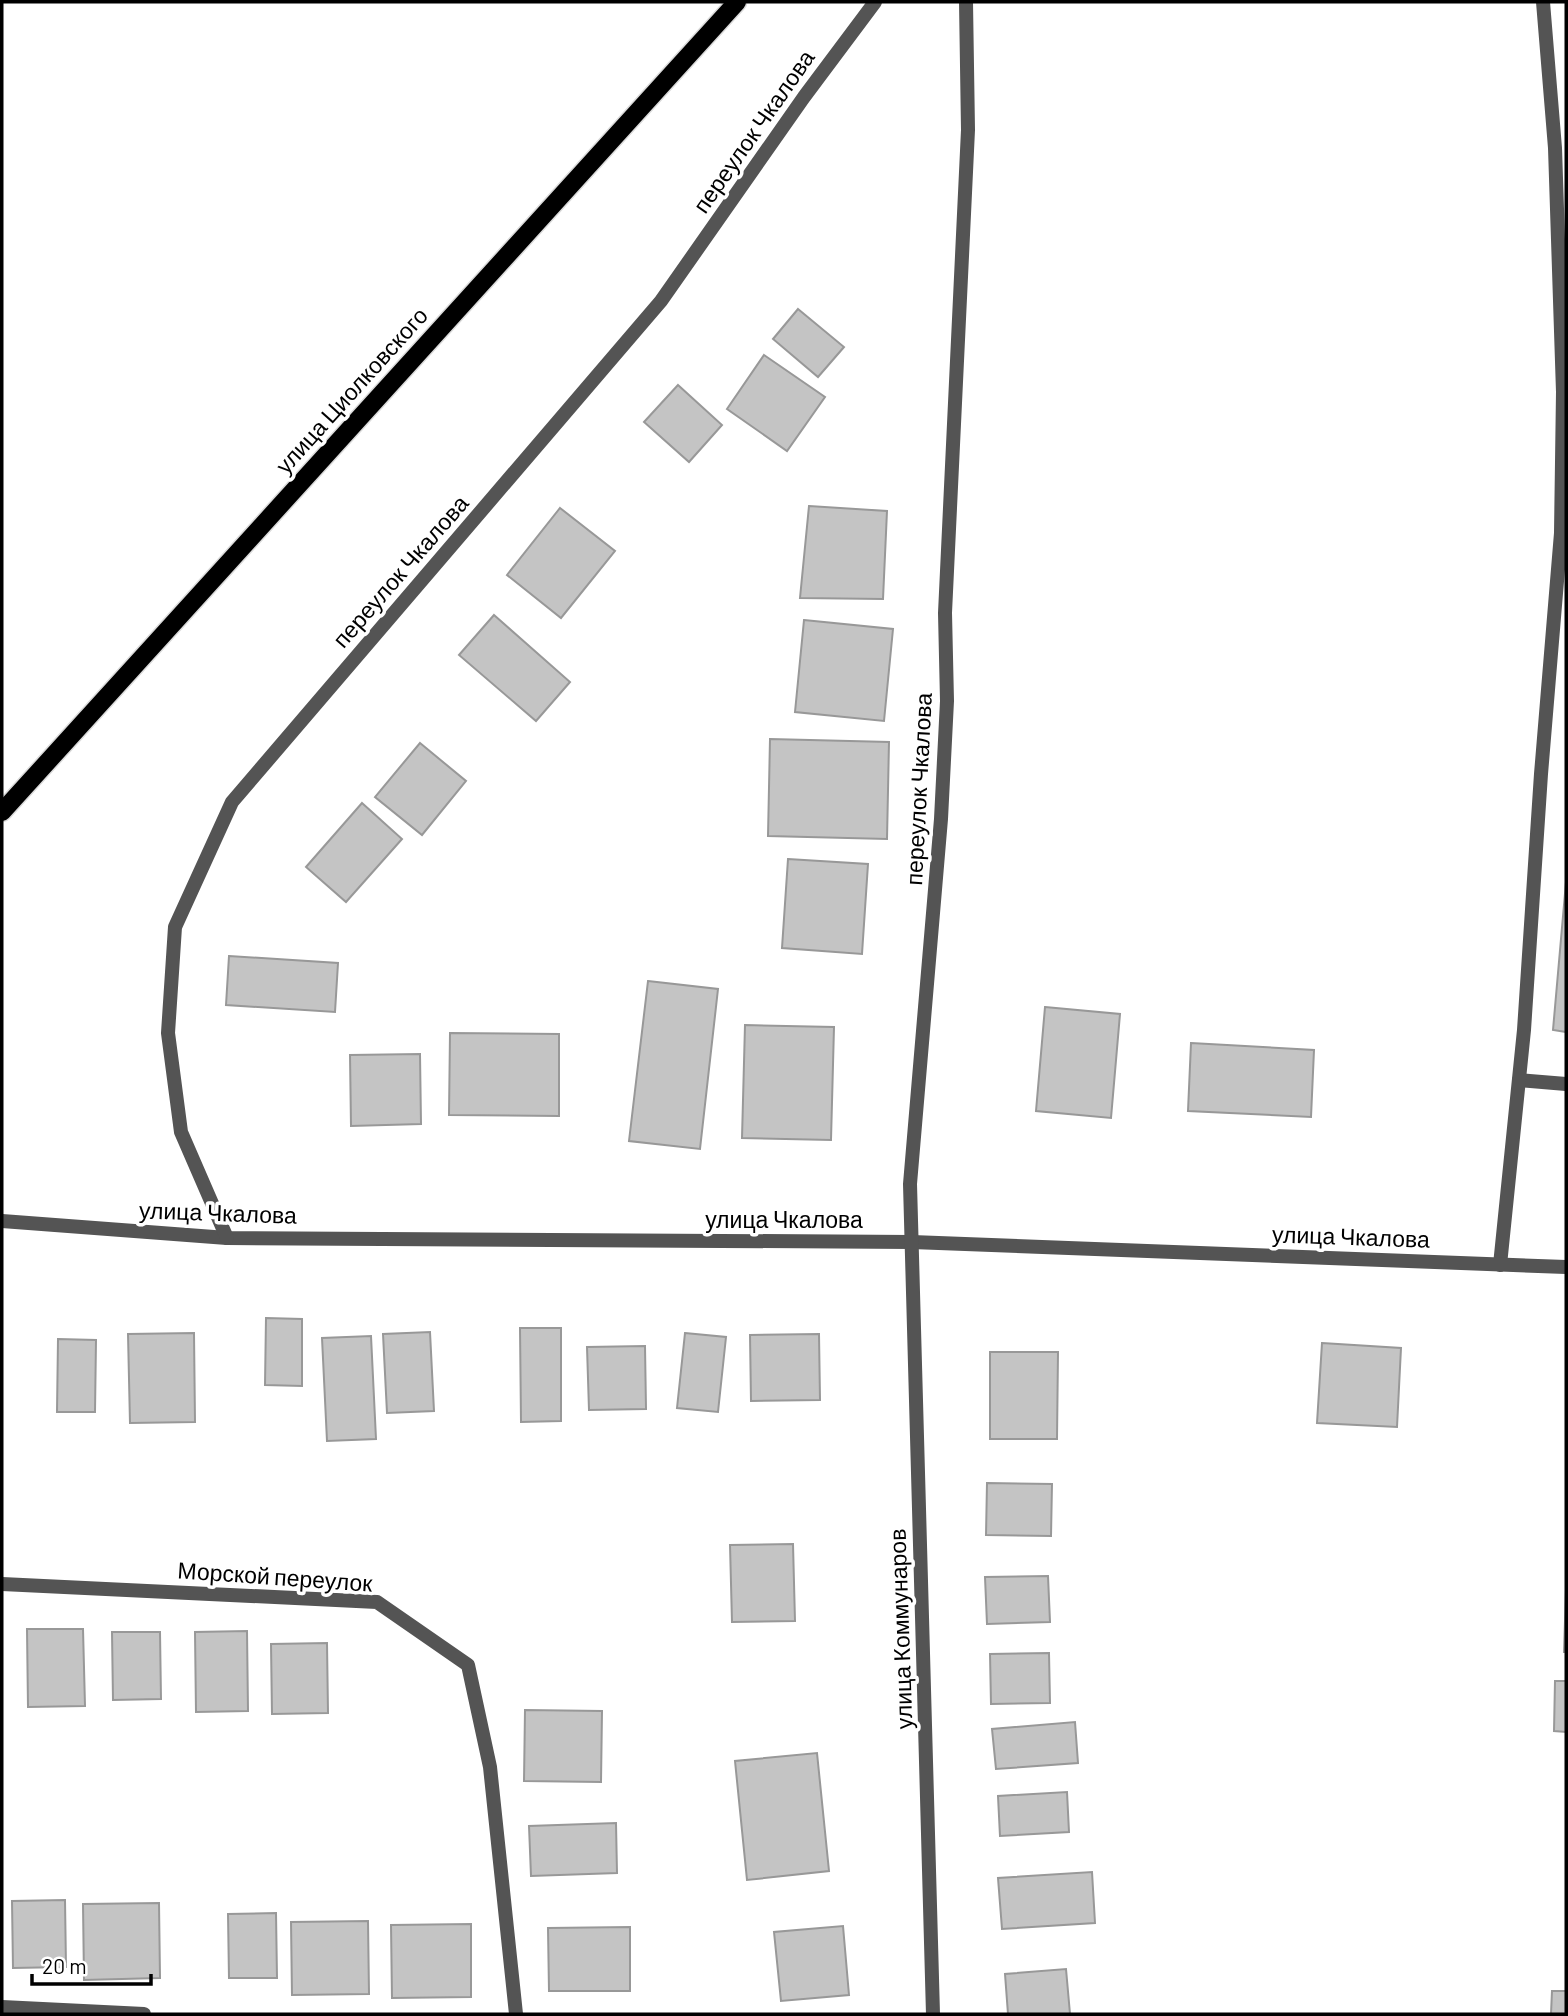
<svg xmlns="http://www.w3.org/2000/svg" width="1568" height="2016" viewBox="0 0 1568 2016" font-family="Barlow,sans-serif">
  <rect width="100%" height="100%" fill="#fff"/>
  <g fill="#c4c4c4" stroke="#989898" stroke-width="2">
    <polygon points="798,309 844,347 818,377 773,339"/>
    <polygon points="764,355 825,397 787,451 727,409"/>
    <polygon points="678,385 722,425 689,462 644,422"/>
    <polygon points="809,506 887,511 883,599 800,598"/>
    <polygon points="560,508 615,551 561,618 507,575"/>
    <polygon points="494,615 570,682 536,721 459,655"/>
    <polygon points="804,620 893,629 884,721 795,712"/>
    <polygon points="770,739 889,742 887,839 768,836"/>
    <polygon points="420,743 466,781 422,835 375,797"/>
    <polygon points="362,803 402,839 346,902 306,867"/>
    <polygon points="788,859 868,864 862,954 782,948"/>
    <polygon points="1566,882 1566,1032 1553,1030"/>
    <polygon points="229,956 338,963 335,1012 226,1005"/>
    <polygon points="648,981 718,989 700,1149 629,1141"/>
    <polygon points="1045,1007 1120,1014 1111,1118 1036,1111"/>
    <polygon points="745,1025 834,1027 831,1140 742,1138"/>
    <polygon points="450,1033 559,1034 559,1116 449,1115"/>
    <polygon points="1191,1043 1314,1050 1311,1117 1188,1111"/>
    <polygon points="420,1054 421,1124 351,1126 350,1055"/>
    <polygon points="266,1318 302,1319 302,1386 265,1385"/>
    <polygon points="520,1328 561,1328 561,1421 521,1422"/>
    <polygon points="430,1332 434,1411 387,1413 383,1334"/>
    <polygon points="194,1333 195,1422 130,1423 128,1334"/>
    <polygon points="685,1333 726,1337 718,1412 677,1408"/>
    <polygon points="819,1334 820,1400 751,1401 750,1335"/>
    <polygon points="371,1336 376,1439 327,1441 322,1338"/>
    <polygon points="58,1339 96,1340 95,1412 57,1412"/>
    <polygon points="1322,1343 1401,1348 1397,1427 1317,1423"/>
    <polygon points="645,1346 646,1409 589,1410 587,1347"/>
    <polygon points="990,1352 1058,1352 1057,1439 990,1439"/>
    <polygon points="987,1483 1052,1484 1051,1536 986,1535"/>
    <polygon points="793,1544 795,1621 732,1622 730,1545"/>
    <polygon points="1048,1576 1050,1622 987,1624 985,1577"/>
    <polygon points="1566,1590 1566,1652 1564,1652"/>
    <polygon points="27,1629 83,1629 85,1706 28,1707"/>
    <polygon points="247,1631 248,1711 196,1712 195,1632"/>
    <polygon points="112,1632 160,1632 161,1699 113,1700"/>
    <polygon points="327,1643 328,1713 272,1714 271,1644"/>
    <polygon points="1049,1653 1050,1703 991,1704 990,1654"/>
    <polygon points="1555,1681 1566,1681 1566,1732 1554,1731"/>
    <polygon points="525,1710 602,1711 601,1782 524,1781"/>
    <polygon points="1075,1722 1078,1763 996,1769 992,1729"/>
    <polygon points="817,1753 829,1871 747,1880 735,1761"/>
    <polygon points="1067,1792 1069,1832 1000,1836 998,1796"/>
    <polygon points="616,1823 617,1873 531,1876 529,1826"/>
    <polygon points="1092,1872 1095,1923 1002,1929 998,1878"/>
    <polygon points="65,1900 66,1967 13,1968 12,1901"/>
    <polygon points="159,1903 160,1978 84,1980 83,1904"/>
    <polygon points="276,1913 277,1978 229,1978 228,1914"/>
    <polygon points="368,1921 369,1994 292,1995 291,1922"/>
    <polygon points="471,1924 471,1997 392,1998 391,1925"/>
    <polygon points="843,1926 849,1995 781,2001 774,1932"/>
    <polygon points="630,1927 630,1991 549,1991 548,1928"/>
    <polygon points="1066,1969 1070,2014 1008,2014 1005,1974"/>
    <polygon points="1552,1991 1566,1991 1566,2014 1551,2014"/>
  </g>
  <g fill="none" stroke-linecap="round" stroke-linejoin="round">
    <defs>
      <polyline id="primary" points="2,812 737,2"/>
    </defs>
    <use href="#primary" stroke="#dbdbdb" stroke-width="21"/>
    <g stroke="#545454" stroke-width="14">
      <polyline points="1519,1080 1566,1084"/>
      <polyline points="1500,1265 1524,1030 1541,774 1561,533 1563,392 1555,148 1543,2"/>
    </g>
    <g stroke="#545454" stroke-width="14">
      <polyline points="2,1221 227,1238 912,1242 1566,1267"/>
      <polyline points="227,1238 181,1132 168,1033 175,927 232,802 661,301 804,97 875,2"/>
      <polyline points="2,1584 377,1602 468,1665 490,1767 516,2014"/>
      <polyline points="2,2007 144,2014"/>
      <polyline points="933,2014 910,1184 941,819 947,701 945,613 968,130 966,2"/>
    </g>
    <use href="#primary" stroke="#000" stroke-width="18"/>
  </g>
  <g text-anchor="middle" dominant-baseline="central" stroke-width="7" stroke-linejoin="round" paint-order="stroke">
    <g font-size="23" fill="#000" stroke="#fff">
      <text transform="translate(753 131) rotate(-55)">переулок Чкалова</text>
      <text transform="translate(351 390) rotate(-48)">улица Циолковского</text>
      <text transform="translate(400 571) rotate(-49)">переулок Чкалова</text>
      <text transform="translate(918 789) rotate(-87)">переулок Чкалова</text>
      <text transform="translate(218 1212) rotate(2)">улица Чкалова</text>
      <text x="784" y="1219">улица Чкалова</text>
      <text transform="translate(1351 1236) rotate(2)">улица Чкалова</text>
      <text transform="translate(275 1576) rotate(4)">Морской переулок</text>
      <text transform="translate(900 1629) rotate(-92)">улица Коммунаров</text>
    </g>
  </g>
  <rect width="1568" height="2016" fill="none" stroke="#000000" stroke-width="7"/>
  <path d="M32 1974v10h119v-10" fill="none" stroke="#000000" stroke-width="3.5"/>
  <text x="42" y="1974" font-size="21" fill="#000000" stroke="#ffffff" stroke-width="5" paint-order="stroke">20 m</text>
</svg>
